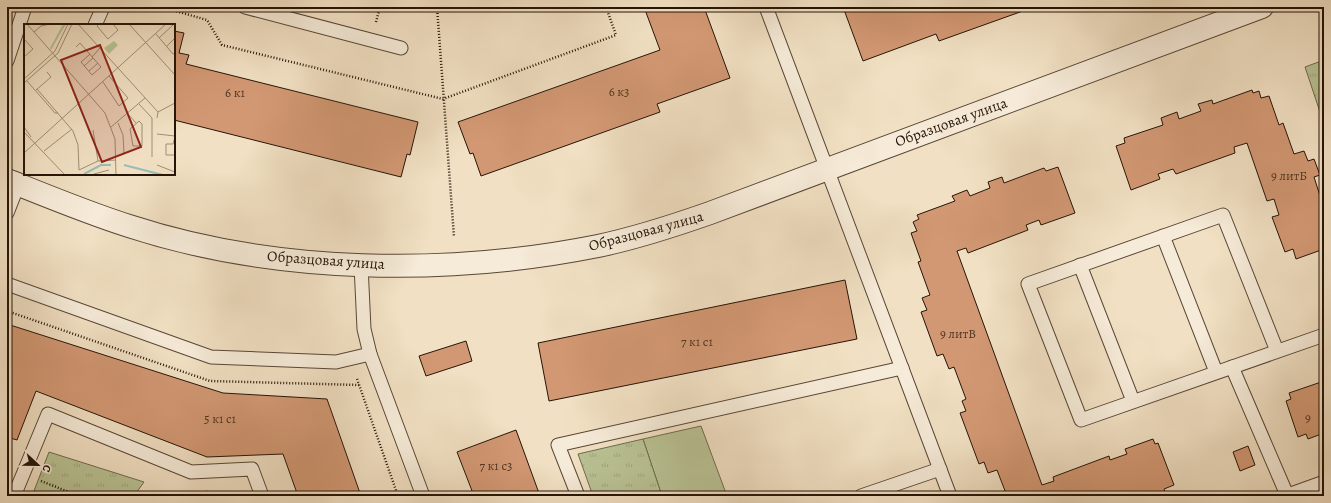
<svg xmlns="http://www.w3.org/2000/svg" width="1331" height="503" viewBox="0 0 1331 503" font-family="Alegreya,serif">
  <defs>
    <pattern id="park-tufts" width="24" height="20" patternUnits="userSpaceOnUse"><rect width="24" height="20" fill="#b9c294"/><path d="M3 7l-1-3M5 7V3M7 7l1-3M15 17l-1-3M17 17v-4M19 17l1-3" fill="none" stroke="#9fa67e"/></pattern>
  </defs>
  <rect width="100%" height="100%" fill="#f1e0c3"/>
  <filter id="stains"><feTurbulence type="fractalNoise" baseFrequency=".005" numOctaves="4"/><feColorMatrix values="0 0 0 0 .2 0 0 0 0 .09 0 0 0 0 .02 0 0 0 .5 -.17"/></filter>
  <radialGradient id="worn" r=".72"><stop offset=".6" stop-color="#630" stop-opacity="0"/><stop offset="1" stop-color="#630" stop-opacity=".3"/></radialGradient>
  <polygon fill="#b9c294" stroke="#6f6b4e" points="701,426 727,496 662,496 643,439"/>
  <g fill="url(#park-tufts)" stroke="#6f6b4e">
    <polygon points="1324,60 1324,114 1321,115 1305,67"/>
    <polygon points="643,439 662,496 593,496 578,454"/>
    <polygon points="49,452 144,482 134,496 32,496"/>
  </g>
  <g fill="#d29873" stroke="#251408">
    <polygon points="644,7 704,7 730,78 657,104 660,112 481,176 473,153 470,154 458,122 660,50"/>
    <polygon points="843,7 1034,7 939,41 936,34 863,61"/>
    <polygon points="174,31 184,33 179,53 189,55 186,64 418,122 410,155 407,154 401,177 174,120"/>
    <polygon points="1252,90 1253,93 1259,91 1261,98 1269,96 1279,125 1283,123 1294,154 1304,151 1308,161 1314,159 1320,175 1314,177 1321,199 1324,198 1324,249 1296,259 1293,249 1285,252 1272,217 1279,215 1274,199 1267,201 1247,143 1234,147 1235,153 1176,174 1173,169 1158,174 1160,179 1131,190 1116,146 1125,143 1124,138 1163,125 1161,118 1177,112 1179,119 1201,111 1198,104 1212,100 1213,104"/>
    <polygon points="1058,167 1075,213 1041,225 1039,220 1026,225 1028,230 968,253 966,248 957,251 1042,485 1054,481 1053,477 1109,456 1110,460 1127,454 1125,449 1153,439 1155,444 1158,443 1174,485 1164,489 1165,492 1154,496 1007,496 997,470 988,473 984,462 979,464 960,413 966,411 962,401 966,399 954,367 949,369 943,354 937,356 921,312 927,310 922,298 930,295 918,262 921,261 911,233 917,231 913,222 919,219 917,215 955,201 952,196 967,190 970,196 990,188 988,182 1002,177 1004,183 1044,168 1046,171"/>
    <polygon points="845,280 857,339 549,401 538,343"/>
    <polygon points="7,324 223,393 327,399 361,496 298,496 283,454 207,457 36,391 17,440 7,437"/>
    <polygon points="466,341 472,361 426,376 419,356"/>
    <polygon points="1324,381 1324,433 1308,439 1306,434 1298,437 1286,401 1291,399 1289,393"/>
    <polygon points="516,430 540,496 474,496 457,452"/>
    <polygon points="1248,446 1255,465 1240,471 1233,452"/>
  </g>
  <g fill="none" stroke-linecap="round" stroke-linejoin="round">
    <defs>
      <g id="lane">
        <polyline points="245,7 401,48"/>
        <polyline points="766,7 950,496"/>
        <polyline points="95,25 103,7"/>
        <polyline points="7,61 25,7"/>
        <polyline points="7,213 18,185"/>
        <polyline points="1163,236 1216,372"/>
        <polyline points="361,265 364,329 370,354 423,496"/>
        <polyline points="1080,265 1133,401"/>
        <polyline points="7,284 211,357 336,362 370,354"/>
        <polyline points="1277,351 1223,215 1028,284 1081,420 1324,335"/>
        <polyline points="1232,367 1287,495"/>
        <polyline points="14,496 48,414 191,472 252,469 262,496"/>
        <polyline points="578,496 558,445 902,368"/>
        <polyline points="861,496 940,469"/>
        <polyline points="1285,496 1324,482"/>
      </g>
      <path id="street" d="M7,180C47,196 88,213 129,226C276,274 448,276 598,246C636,238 673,226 710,213L1262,7"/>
    </defs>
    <use href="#lane" stroke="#584737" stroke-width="15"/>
    <use href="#street" stroke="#584737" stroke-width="24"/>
    <g stroke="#251408" stroke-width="2.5" stroke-dasharray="1 2" stroke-linecap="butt">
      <polyline points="162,7 207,20 222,45 443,99 616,35 606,7"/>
      <polyline points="437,7 454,237"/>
      <polyline points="376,22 380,7"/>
      <polyline points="7,233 8,236 7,242"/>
      <polyline points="7,311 210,381 359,385"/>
      <polyline points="357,379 398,496"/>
      <polyline points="41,481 79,496"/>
      <polyline points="195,496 209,491"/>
    </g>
    <use href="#lane" stroke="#f6ebd8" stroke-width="13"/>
    <use href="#street" stroke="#f6ebd8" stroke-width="22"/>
  </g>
  <g text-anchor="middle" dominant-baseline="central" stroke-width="3" stroke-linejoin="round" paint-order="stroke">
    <g font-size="13" fill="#503523">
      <text x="619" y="91">6 к3</text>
      <text x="235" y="92">6 к1</text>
      <text x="1289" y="175">9 литБ</text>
      <text x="958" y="333">9 литВ</text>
      <text x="697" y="341">7 к1 с1</text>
      <text x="1308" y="417">9</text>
      <text x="220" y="418">5 к1 с1</text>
      <text x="496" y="465">7 к1 с3</text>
    </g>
    <g font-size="15" fill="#251408" stroke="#f6ebd8">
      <text transform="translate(951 122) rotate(-20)">Образцовая улица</text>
      <text transform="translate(646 231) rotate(-15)">Образцовая улица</text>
      <text transform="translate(326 260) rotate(4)">Образцовая улица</text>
    </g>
  </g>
  <g transform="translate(24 24)">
    <rect width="151" height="151" fill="#f1e0c3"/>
    <path d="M39,0H42L27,26L26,24Z" fill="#b9c294"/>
    <path d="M90,17L94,21L85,30L80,24Z" fill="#b9c294"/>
    <path fill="none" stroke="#9bbdb6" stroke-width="2" d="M100,141L139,151M60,150L77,141H87"/>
    <path fill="none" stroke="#9f8e78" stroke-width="1" d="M3,0L81,89L91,115L92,151M54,0L134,88M75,0L73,2L84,15L94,6L89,0M105,0L151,51M10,8L17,2L26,0M132,10L149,30L151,29M135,14L150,0M0,15L9,25L0,33M52,23L56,19L77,43L68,51L57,38L66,30M142,23L151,14M68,33L76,24M60,42L69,34M65,47L74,39M0,55L31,27L44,0M3,57L31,89H34M79,58L95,82L104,74L85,52M0,59L34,29L48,0M13,65L49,107L54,121L55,146L74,137L92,136M12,66L27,53L23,48M115,80L128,94V133M104,90L112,99M133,94L134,88L151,79M115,97L118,100V122H109L106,105ZM94,99L99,111L100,129M0,103L7,113M87,103L121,74M69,106L74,137M0,108L41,151M133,110L151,112M151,113L149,120H142V131H151M20,127L48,105M0,129L142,0M133,141L151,148M70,150L85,146M68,151H124"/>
    <path fill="#8f2418" fill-opacity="0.15" stroke="#8f2418" stroke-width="2" d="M76,21L117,123L78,138L37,36Z"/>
    <rect width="151" height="151" fill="none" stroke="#251408" stroke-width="2"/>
  </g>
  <rect width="1331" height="503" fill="none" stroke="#f1e0c3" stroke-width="24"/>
  <rect x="8" y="8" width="1315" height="487" fill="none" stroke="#251408" stroke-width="2"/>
  <rect x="12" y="12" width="1307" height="479" fill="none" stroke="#251408"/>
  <g transform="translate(38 465) rotate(112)" stroke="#f6ebd8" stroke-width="3" paint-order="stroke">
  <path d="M0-3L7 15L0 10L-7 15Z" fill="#251408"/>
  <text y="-6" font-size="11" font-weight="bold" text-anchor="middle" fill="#251408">С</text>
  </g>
  <rect width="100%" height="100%" filter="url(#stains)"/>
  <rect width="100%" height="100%" fill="url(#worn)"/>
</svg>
